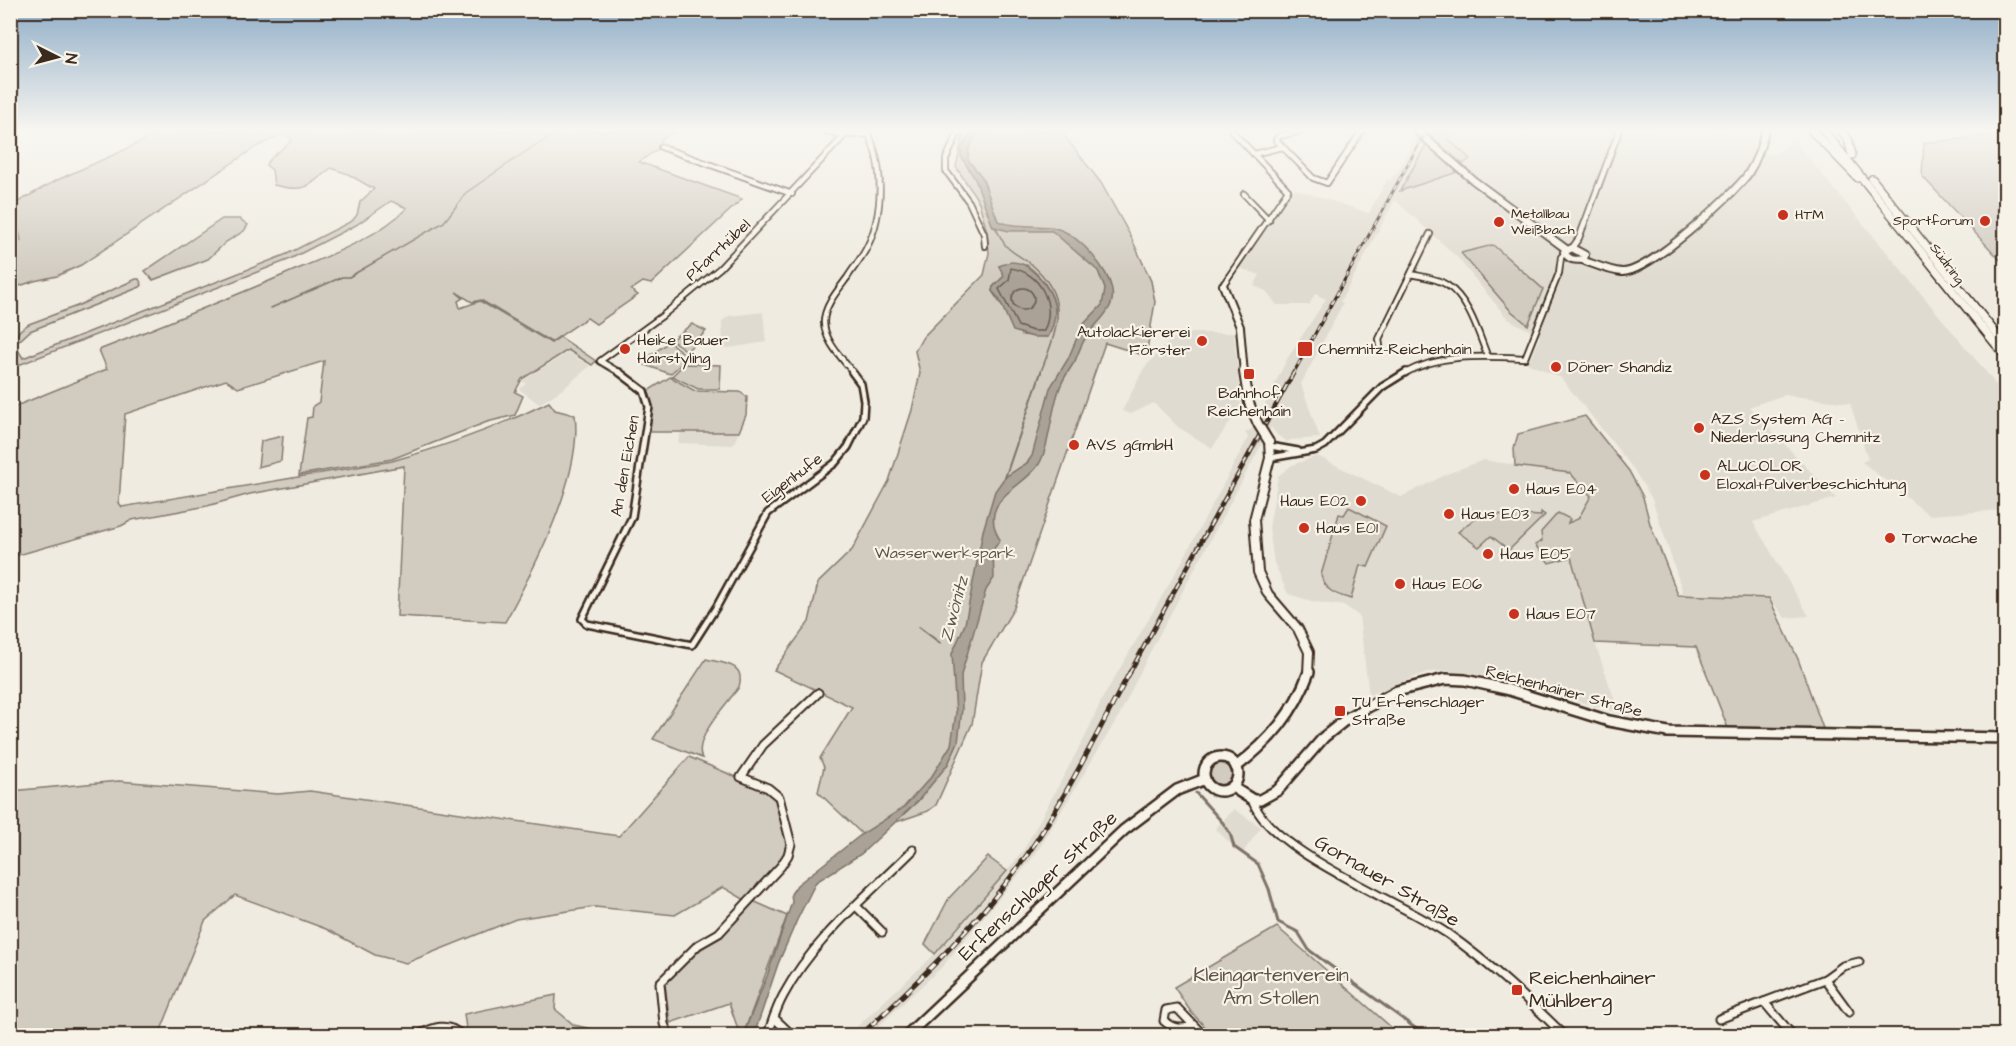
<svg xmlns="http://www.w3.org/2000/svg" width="2016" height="1046" viewBox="0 0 2016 1046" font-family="'Architects Daughter',sans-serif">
  <rect width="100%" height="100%" fill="#efebe0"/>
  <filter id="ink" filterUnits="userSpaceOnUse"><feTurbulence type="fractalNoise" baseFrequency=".0167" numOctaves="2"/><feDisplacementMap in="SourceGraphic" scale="12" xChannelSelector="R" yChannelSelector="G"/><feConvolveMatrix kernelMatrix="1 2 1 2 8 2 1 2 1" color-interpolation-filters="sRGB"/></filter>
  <g filter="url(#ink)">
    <g fill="#e0dbd0">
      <polygon points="1410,131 1433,131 1431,136 1438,143 1431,150 1425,146 1401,190 1458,172 1463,164 1470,159 1448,139 1452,131 1754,131 1753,149 1775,155 1791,142 1796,143 1991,378 2005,399 2005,510 1929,515 1862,462 1868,459 1850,403 1784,395 1749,407 1836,498 1753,522 1809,616 1785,618 1769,598 1684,596 1652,499 1632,467 1561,378 1527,363 1535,350 1540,336 1508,319 1456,256 1395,200 1340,302 1343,303 1301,384 1320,438 1290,440 1288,442 1277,435 1271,427 1149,654 1120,714 1035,855 942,967 869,1035 847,1036 935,954 984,900 1024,849 1086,735 1101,701 1179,567 1248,438 1245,432 1253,429 1287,359 1326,299 1315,294 1309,305 1277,305 1266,291 1254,286 1260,275 1236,267 1288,190 1295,189 1369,213 1387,179 1391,180 1400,167 1415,136"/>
      <polygon points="763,312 766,342 723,349 722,321 729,316"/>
      <polygon points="1192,333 1234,333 1241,406 1212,448 1178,427 1154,403 1131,414 1122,411 1144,368 1172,339"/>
      <polygon points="568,352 590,366 563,389 539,404 519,389 526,384 522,381"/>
      <polygon points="681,431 739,432 733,445 678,443"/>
      <polygon points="1317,456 1401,497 1447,474 1483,460 1570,473 1591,496 1578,519 1595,643 1619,713 1496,677 1449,671 1427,672 1369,695 1359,616 1345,606 1315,602 1288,594 1274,563 1269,528 1278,476 1292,465"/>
      <polygon points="1234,809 1261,827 1242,854 1215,829"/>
    </g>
    <g fill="#d1cbc0" stroke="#867a6f" stroke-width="1.5" fill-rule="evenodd">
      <path d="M162,131H676L661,139V147L639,162L742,199L651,284L643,282L631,290L638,295L596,324L587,318L551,342L481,300L472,302L456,292L463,298L458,301L460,308L480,301L551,343L560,337L596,361L592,365L568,350L522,379L515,392L523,396L515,415L487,422L392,459L299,475L307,418L312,417L313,406L319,402L324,361L238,388L226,380L125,414L119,503L122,507L392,461C446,446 499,427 549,402L555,410L575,415C583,476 534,569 505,622L397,616L404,466L250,494L207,506L132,520L121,526L11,557V408L107,369L99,350C165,324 230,298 295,270C331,255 380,236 407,208L391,201L356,225L288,260L11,368V346L15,345L23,358L287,254L352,221L357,215L360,202L374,189L348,174L331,168C307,187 306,193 274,185L272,170L266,165C272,153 285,149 292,140L283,134L256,147L81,265L57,276L34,281L11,289V247L21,241L19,231L11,226V206L55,181L120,152Z"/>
      <path d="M964,131H1075L1063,134L1101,183L1131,237L1151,281L1155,302L1146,356L1105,343L1014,608L982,662L972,724L936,805L928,811L862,834L818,792L824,767L820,758L852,707L774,670L809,622L818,583L852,550L889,481L912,410L920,373L915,351L923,337L984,275L989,253L987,232L979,202L956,167ZM1027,265C1040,275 1053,291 1055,308C1056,316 1050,329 1048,337L1021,335L992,291L993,287L1005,276L999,266Z"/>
      <polygon points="1433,131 1452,131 1448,139 1470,159 1463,164 1430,136"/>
      <polygon points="2005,134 2006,134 2005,265 1922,176 1924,143"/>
      <polygon points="1426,145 1458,172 1400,191"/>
      <polygon points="222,219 240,219 248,225 244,231 226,242 208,259 153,280 145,271"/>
      <polygon points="1493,245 1543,289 1528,325 1510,310 1461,253"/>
      <polygon points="136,279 139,279 142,285 140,287 30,331 21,339 12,342 20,330 29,324 77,306"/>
      <polygon points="692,324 706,331 687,351 671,340"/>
      <polygon points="669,342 685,354 681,364 670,374 640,363"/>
      <polygon points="684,364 721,365 720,389 698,389 672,376"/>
      <polygon points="670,377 695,391 740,392 747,397 746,415 739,432 645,432 649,407 646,392"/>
      <polygon points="1585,416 1629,471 1643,497 1650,524 1678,595 1769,598 1798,659 1825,734 1730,733 1696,647 1595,643 1571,557 1549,563 1535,545 1542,541 1541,532 1558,513 1570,519 1568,523 1578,519 1591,496 1570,473 1515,466 1514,448 1518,434"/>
      <polygon points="283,436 281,461 258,467 261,441"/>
      <path d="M1349,507L1386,526L1368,567L1360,565L1351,599C1335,594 1326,592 1321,575L1339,514L1344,515Z"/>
      <polygon points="1484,511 1486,515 1511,514 1541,516 1541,512 1545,515 1509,550 1491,536 1479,547 1458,532"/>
      <path d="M706,659C724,664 746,663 739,687C728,703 692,739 702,758L653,739Z"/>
      <polygon points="689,757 767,790 775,797 788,842 786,853 778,864 745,900 723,887 675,915 595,907 516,919 406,963 375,955 326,929 235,895 205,921 159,1035 11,1036 11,791 119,781 278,794 310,791 619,836"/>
      <circle cx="1221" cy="774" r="16"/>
      <polygon points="988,857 1007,871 935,954 925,944 949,898"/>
      <polygon points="753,901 787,916 743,1035 740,1035 729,1003 670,1023 665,985 676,971 699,950 722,937"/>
      <polygon points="1277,927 1400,1035 1213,1035 1191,1012 1174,987"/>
      <polygon points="556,995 555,1009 574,1025 618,1035 652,1035 467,1035 464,1014"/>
    </g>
    <g fill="#aaa296" stroke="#7e7266" stroke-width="1.5">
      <path d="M971,131H978L969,149L968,160L982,177L998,221C1021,231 1047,220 1069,234C1086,245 1120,281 1111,304C1107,315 1096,324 1089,333C1082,341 1079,352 1075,361C1070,369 1064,377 1061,385C1051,407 1050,446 1039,464C1023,489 976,499 1000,540L993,550L994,578L986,590L961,675L962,709L958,742L948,764L918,801L861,854L816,882L797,920L778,964L754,1035H743L767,976L792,902L791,894L797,885L862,834L903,808L932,776L951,745L956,713L952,654L965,624L983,531L995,491L1005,477L1027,463L1032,456L1050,388L1068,359L1082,326L1102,305L1105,289L1098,271L1052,231H1009L993,227L975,179L961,156V150Z"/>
      <path d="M1010,262C1024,262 1028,267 1038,276C1055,295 1061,313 1048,337H1033L1013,331L999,299L992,291L993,287L1004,276L999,266Z"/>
    </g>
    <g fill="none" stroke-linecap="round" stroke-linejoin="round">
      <g stroke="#675a4e" stroke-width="1.5">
        <path d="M1011,268C1041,273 1056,304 1044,331H1033L1018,326L999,289L1009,280Z"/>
        <circle cx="1023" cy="299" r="11"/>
      </g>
      <g stroke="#7e7266" stroke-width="1.5">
        <path d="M995,227C999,233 1002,242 1007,247C1014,254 1023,258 1030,263C1072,298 1057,330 1040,374"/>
        <polyline points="271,308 342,277 349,277 444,222 467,192 534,146 563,131"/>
      </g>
      <g stroke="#7e7266" stroke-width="2">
        <polyline points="1005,478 1041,372"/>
        <polyline points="919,627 940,643"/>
      </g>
      <polyline stroke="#7e7266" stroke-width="3" points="1196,793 1223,823 1230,833 1234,847 1258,864 1269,889 1278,922 1298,932 1309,950 1426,1036"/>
      <defs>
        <g id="street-far2">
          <polyline points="826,131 845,135"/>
          <polyline points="959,131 946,159 946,171 969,202 984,234 985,246"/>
          <polyline points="1300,131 1279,136 1276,140 1313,178 1327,183 1362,131"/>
          <polyline points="661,147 792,194"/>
          <polyline points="1254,154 1282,147"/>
          <polyline points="1244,194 1269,220"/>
          <polyline points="1572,248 1579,238 1619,131"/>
          <path d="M1411,274C1423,277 1437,278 1447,285C1469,300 1478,332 1487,355"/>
          <polyline points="1223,285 1288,190 1232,131"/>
          <polyline points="1380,346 1379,339 1430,234"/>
          <polyline points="622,374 600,361 662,316 720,268 845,135 868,134"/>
          <path d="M854,374C843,359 824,341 824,322C824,306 838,290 847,278C853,268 862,258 867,247C884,213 884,164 867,131"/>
          <path d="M1403,374C1442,353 1483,356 1525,358L1559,273L1561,257L1564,254"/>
        </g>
        <g id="street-far1">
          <polyline points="619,372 644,391 649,407 632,517 582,619 587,624 692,645 717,606 768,513 835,463 848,447 863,417 864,401 861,384 852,372"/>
          <polyline points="1270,446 1298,451"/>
          <polyline points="1270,458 1316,450 1325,445 1382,387 1406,372"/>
        </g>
        <g id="street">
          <path d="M1252,799C1268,852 1401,901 1448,934C1491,964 1528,1000 1565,1036"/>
          <polyline points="857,907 882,932"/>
          <polyline points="1825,979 1849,1012"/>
          <polyline points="774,1018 793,1036"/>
          <polyline points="1719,1019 1764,1002"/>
          <path d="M1194,1026C1182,1029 1174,1030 1164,1021L1166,1010L1177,1008L1204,1036"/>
          <path d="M769,1031C773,1019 777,1007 783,996C813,939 868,895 913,850"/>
          <polyline points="244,1034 260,1036"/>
          <path d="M416,1036C433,1028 447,1021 462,1036"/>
          <polyline points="669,1036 664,1024 660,983 698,945 719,933 781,866 788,855 791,844 779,797 768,788 741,777 763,745 818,693"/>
          <polyline points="1793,1036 1764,1002 1825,979 1843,966 1859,962"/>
        </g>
        <g id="secondary-far2">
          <polyline points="1417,131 1473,180 1566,249"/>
          <path d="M1572,248L1585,255L1584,259C1575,261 1569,260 1564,252Z"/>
          <path d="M1582,260C1594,264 1609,271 1622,272C1648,273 1732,196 1748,174C1757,160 1761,146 1765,131"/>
          <polyline points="1223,285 1240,327 1244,374"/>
        </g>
        <g id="secondary-far1">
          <polyline points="1244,372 1249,403 1258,424"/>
          <polyline points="1269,442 1270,458 1254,520 1258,572 1268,594 1298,629 1309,652 1308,674"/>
        </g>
        <g id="secondary">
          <circle cx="1221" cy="774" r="17"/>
          <path d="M1236,767C1270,741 1294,713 1309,672"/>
          <polyline points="1232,787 1253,800 1260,800 1278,790 1324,737 1349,717 1397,691 1445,679 1465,680 1506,689 1609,721 1668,732 2006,738"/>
          <polyline points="906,1036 1124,830 1177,790 1205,779"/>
        </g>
        <g id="primary">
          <polyline points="1812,131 1858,178"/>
          <polyline points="1824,131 2006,357"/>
          <polyline points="1842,131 1848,139 1852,155"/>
          <polyline points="1872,179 2006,346"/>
        </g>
      </defs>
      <use href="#street-far2" stroke="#3b2a1e" stroke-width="8"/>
      <use href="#street-far1" stroke="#3b2a1e" stroke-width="10"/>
      <use href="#street" stroke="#3b2a1e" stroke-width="11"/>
      <use href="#secondary-far2" stroke="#3b2a1e" stroke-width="10"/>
      <use href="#secondary-far1" stroke="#3b2a1e" stroke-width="12"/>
      <use href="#secondary" stroke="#3b2a1e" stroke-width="14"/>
      <use href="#primary" stroke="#3b2a1e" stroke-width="10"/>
      <use href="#street-far2" stroke="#f7f3e8" stroke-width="4.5"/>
      <use href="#street-far1" stroke="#f7f3e8" stroke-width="5"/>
      <use href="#street" stroke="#f7f3e8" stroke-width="7"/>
      <use href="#secondary-far2" stroke="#f7f3e8" stroke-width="6"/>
      <use href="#secondary-far1" stroke="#f7f3e8" stroke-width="8"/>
      <use href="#secondary" stroke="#f7f3e8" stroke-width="9"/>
      <use href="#primary" stroke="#f7f3e8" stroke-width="7"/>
      <defs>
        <polyline id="rail-far2" points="1293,374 1426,131"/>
        <polyline id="rail-far1" points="1129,674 1294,372"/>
        <path id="rail" d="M860,1036C920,980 979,923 1027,855C1066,798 1097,733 1130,672"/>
      </defs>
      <use href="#rail-far2" stroke="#3b2a1e" stroke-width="3"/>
      <use href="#rail-far1" stroke="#3b2a1e" stroke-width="4.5"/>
      <use href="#rail" stroke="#3b2a1e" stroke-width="5"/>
      <use href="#rail-far2" stroke="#f7f3e8" stroke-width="1.5" stroke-dasharray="5" stroke-linecap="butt"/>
      <use href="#rail-far1" stroke="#f7f3e8" stroke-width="2" stroke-dasharray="7" stroke-linecap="butt"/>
      <use href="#rail" stroke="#f7f3e8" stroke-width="3" stroke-dasharray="8" stroke-linecap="butt"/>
      <defs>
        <polyline id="secondary-bridge" points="1258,424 1269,442"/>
      </defs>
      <use href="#secondary-bridge" stroke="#3b2a1e" stroke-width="12" stroke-linecap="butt"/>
      <use href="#secondary-bridge" stroke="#f7f3e8" stroke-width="8"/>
    </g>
  </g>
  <linearGradient id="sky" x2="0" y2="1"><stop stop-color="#8fadc7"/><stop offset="0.47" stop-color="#f8f6f1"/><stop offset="1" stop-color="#f8f6f1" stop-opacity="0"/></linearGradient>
  <rect width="2016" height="277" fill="url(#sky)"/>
  <g fill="#c8321e" stroke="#f7f3e8" stroke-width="2">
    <circle cx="1783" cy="215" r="6"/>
    <circle cx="1985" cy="221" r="6"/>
    <circle cx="1499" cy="222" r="6"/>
    <circle cx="1202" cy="341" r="6"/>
    <circle cx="625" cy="349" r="6"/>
    <rect x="1297" y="341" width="16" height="16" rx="3"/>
    <circle cx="1556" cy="367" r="6"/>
    <rect x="1243" y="368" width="12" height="12" rx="3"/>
    <circle cx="1699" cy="428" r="6"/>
    <circle cx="1074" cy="445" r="6"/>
    <circle cx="1705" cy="475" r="6"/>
    <circle cx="1514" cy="489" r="6"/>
    <circle cx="1361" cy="501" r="6"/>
    <circle cx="1449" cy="514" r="6"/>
    <circle cx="1304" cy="528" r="6"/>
    <circle cx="1890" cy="538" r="6"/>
    <circle cx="1488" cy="554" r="6"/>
    <circle cx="1400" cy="584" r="6"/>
    <circle cx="1514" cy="614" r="6"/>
    <rect x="1334" y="705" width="12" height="12" rx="3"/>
    <rect x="1511" y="984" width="12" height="12" rx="3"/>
  </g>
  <g text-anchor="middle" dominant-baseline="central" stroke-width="4.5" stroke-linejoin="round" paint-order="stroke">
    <g font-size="14" fill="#3b2a1e" stroke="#f7f3e8" text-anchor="start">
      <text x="1511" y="214">Metallbau<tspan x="1511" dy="16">Weißbach</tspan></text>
      <text x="1795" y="215">HTM</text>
      <text x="1973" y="221" text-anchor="end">Sportforum</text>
    </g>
    <g font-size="14" fill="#3b2a1e" stroke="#f7f3e8">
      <text transform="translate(1947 264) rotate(53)">Südring</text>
    </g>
    <g font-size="16" fill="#3b2a1e" stroke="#f7f3e8">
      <text transform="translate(718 250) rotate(-43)">Pfarrhübel</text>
      <text transform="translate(625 466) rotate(-80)">An den Eichen</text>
      <text transform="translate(792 478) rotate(-37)">Eigenhufe</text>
      <text transform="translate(1564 691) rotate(15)">Reichenhainer Straße</text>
    </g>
    <g font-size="16" fill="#3b2a1e" stroke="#f7f3e8" text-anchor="start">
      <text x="1190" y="332" text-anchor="end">Autolackiererei<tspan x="1190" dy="18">Förster</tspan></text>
      <text x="637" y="340">Heike Bauer<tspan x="637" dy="18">Hairstyling</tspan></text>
      <text x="1318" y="349">Chemnitz-Reichenhain</text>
      <text x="1568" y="367">Döner Shandiz</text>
      <text x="1249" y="393" text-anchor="middle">Bahnhof<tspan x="1249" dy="18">Reichenhain</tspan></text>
      <text x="1711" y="419">AZS System AG -<tspan x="1711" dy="18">Niederlassung Chemnitz</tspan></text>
      <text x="1086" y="445">AVS gGmbH</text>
      <text x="1717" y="466">ALUCOLOR<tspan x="1717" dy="18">Eloxal+Pulverbeschichtung</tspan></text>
      <text x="1526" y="489">Haus E04</text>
      <text x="1349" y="501" text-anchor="end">Haus E02</text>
      <text x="1461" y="514">Haus E03</text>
      <text x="1316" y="528">Haus E01</text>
      <text x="1902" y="538">Torwache</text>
      <text x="1500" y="554">Haus E05</text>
      <text x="1412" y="584">Haus E06</text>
      <text x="1526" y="614">Haus E07</text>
      <text x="1352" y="702">TU Erfenschlager<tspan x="1352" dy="18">Straße</tspan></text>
    </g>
    <g font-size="16" fill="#605246" stroke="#f7f3e8">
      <text x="945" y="553">Wasserwerkspark</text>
    </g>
    <g font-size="18" font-style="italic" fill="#625448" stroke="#f7f3e8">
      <text transform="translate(954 609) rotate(-75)">Zwönitz</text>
    </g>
    <g font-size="20" fill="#3b2a1e" stroke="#f7f3e8">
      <text transform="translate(1387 881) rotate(30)">Gornauer Straße</text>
      <text transform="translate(1038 886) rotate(-43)">Erfenschlager Straße</text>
    </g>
    <g font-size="20" fill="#605246" stroke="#f7f3e8">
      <text x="1271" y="975">Kleingartenverein<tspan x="1271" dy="23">Am Stollen</tspan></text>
    </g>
    <g font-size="20" fill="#3b2a1e" stroke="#f7f3e8" text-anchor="start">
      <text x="1529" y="978">Reichenhainer<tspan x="1529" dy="23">Mühlberg</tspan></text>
    </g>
  </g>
  <rect width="2016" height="1046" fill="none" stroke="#f7f3e8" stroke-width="36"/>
  <rect x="18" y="18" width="1980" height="1010" fill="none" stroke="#3b2a1e" stroke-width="2" filter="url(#ink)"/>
  <g transform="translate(57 57) rotate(96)" stroke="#f7f3e8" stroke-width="4.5" paint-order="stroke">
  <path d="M0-4.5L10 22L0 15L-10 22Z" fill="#3b2a1e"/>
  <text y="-9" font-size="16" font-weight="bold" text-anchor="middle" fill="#3b2a1e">N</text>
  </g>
</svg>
